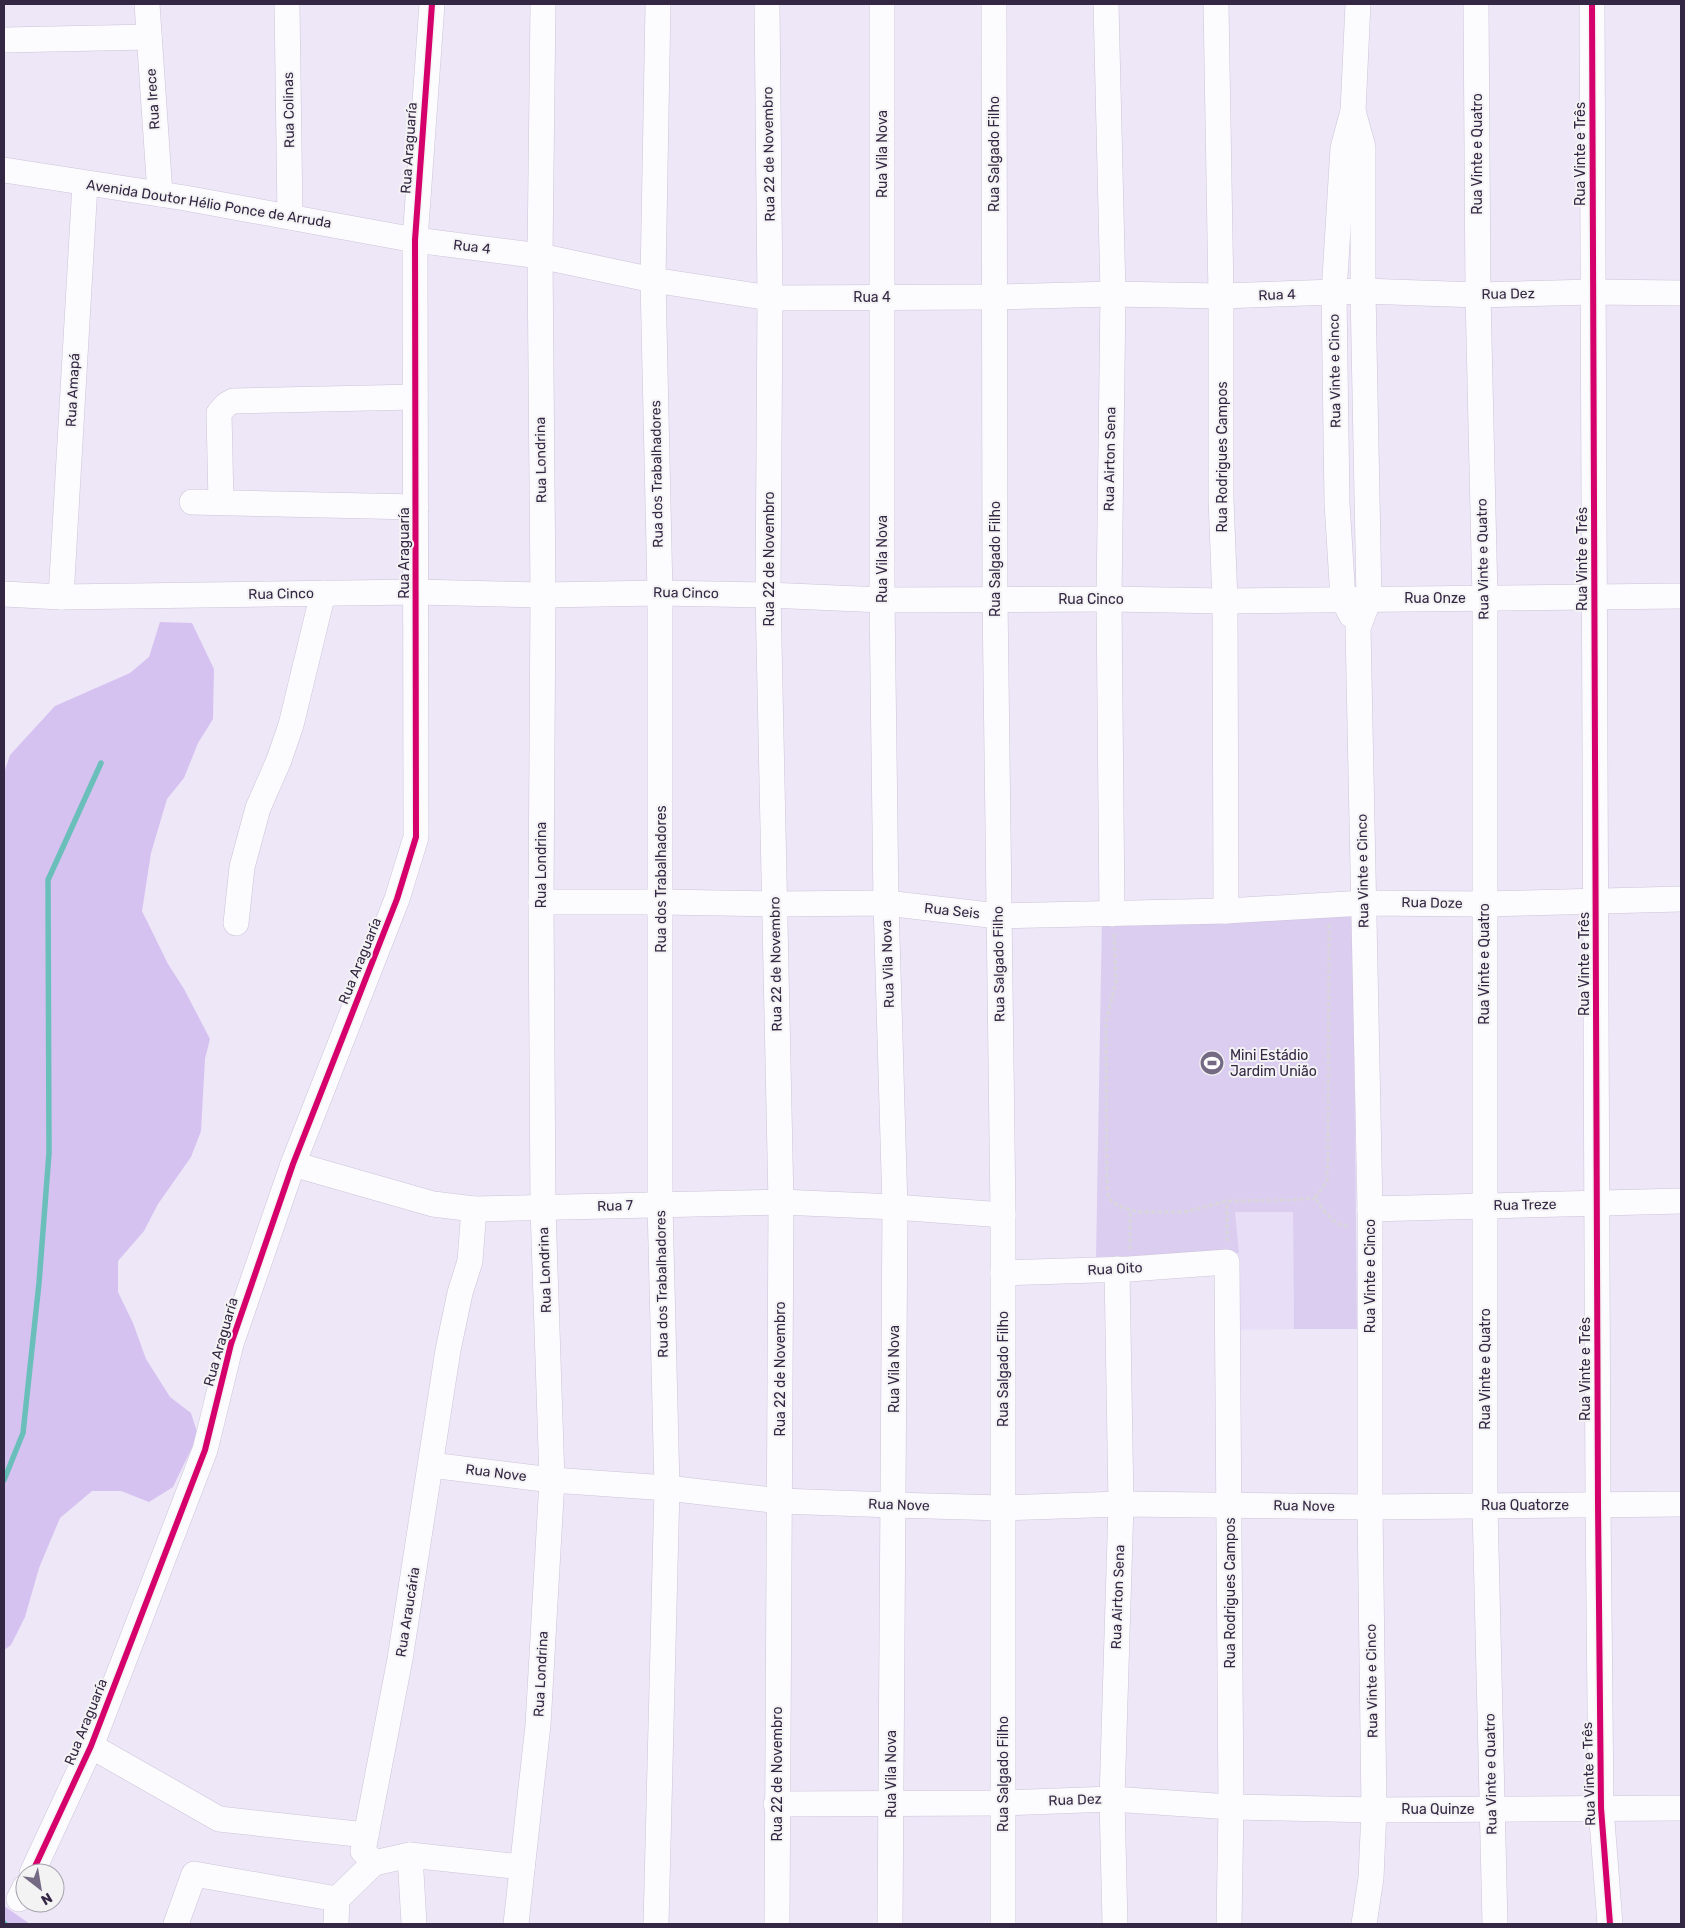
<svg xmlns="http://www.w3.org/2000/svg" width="1685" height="1928" viewBox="0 0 1685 1928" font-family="Rubik,sans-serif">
  <rect width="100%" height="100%" fill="#ede7f7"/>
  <polygon fill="#e9def8" points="1235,1212 1293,1212 1294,1329 1240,1330"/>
  <polygon fill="#dbcdf0" points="1353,917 1357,1329 1294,1329 1293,1212 1235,1212 1239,1253 1096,1257 1102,918"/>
  <g fill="#d6c2f1">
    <polygon points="160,622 192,623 214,669 213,719 198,743 184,778 167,799 151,853 142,911 168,964 184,989 210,1039 205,1059 201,1131 191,1157 158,1204 144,1231 118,1261 118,1292 133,1323 146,1359 170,1397 191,1413 198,1435 173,1487 149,1502 121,1491 92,1491 60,1518 39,1568 25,1617 11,1645 4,1650 4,773 10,755 55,706 130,673 149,657"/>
    <polygon points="4,1906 30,1924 4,1924"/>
  </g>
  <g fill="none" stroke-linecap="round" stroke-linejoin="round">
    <g stroke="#6bbfbb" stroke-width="5.5">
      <polyline points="4,1480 23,1433 39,1283 49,1153 48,880 101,763"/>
      <polyline points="4,1923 5,1924"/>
    </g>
    <defs>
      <g id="minor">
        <polyline points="147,4 160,194"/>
        <polyline points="287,4 290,217"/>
        <polyline points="767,4 770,298 768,595 781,1202 777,1924"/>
        <polyline points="882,4 882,600 886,903 895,1207 890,1924"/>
        <polyline points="994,4 995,599 1003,1215 1003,1924"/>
        <polyline points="1106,4 1113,294 1109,599 1112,914"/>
        <polyline points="1216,4 1221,296 1221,499 1225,601 1226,911"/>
        <polyline points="1476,4 1478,295 1485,598 1485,1506 1495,1924"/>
        <polyline points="1592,4 1598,1505 1601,1808 1610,1924"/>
        <polyline points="4,40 149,37"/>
        <polyline points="1353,111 1363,147 1363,291 1369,599 1358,628 1370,1209 1370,1507 1374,1810 1371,1878 1364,1924"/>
        <polyline points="4,170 185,198 415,240 540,256 653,280 770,298 994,297 1113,294 1221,296 1363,291 1478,295 1593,292 1681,293"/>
        <polyline points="192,502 416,507"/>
        <polyline points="221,502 219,413 226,405 233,401 415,397"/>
        <polyline points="4,594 61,597 416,592 543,595 660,593 768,595 882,600 1109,599 1225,601 1681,596"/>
        <polyline points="61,597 85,184"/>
        <polyline points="1351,615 1343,599 1337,503 1334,293 1343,148 1353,111 1358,4"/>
        <polyline points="541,902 661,902 775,904 886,903 998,916 1226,911 1364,903 1484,904 1681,899"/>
        <polyline points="236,923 242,867 258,808 279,760 291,725 323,593"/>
        <polyline points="293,1164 433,1204 474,1209 781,1202 895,1207 1003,1215"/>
        <polyline points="474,1209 470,1261 460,1293 448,1350 400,1659 363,1851 374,1863 410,1855 522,1867"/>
        <polyline points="1370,1209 1681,1201"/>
        <polyline points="1003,1273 1129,1269 1227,1262 1231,1807 1229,1924"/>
        <polyline points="431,1465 552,1480 667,1488 780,1501 893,1505 1003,1508 1121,1504 1370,1507 1681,1504"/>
        <polyline points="91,1746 219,1819 366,1835"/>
        <polyline points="776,1804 1003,1803 1112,1799 1231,1807 1374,1810 1681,1808"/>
        <polyline points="410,1855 414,1924"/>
        <polyline points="32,1873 91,1746 205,1450 231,1344 293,1164 397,899 416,837 415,240 432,4"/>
        <polyline points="19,1899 25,1887"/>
        <polyline points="176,1924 194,1874 337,1899 374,1863"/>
        <polyline points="336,1924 337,1899"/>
        <polyline points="516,1924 538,1725 552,1480 543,1208 541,902 543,595 540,256 543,4"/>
        <polyline points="656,1924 667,1488 660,1204 660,593 653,280 658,4"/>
        <polyline points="1115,1924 1112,1799 1121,1504 1117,1269"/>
      </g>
    </defs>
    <use href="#minor" stroke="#cdc4d9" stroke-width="26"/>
    <g stroke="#d8d6db" stroke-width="3" stroke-dasharray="4 2.5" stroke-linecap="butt">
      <path d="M1329,924L1328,1159L1327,1181L1315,1198C1324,1210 1332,1226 1349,1226"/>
      <polyline points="1114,934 1116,981 1106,1022 1107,1187 1109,1199 1119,1206 1138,1212 1185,1212 1227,1201 1289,1200 1315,1198"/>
      <polyline points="1227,1241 1227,1201"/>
      <polyline points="1130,1249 1130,1209"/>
    </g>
    <use href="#minor" stroke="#fcfbfe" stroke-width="25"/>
    <defs>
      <g id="cycleway">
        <polyline points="1592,4 1598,1505 1601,1808 1610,1924"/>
        <polyline points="32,1873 91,1746 205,1450 231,1344 293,1164 397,899 416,837 415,240 432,4"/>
      </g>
    </defs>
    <use href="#cycleway" stroke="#f3f3f3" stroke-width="9"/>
    <use href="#cycleway" stroke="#d6006c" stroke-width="6"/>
  </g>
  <defs>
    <symbol id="stadium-disc" viewBox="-11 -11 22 22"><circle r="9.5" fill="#756a83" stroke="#f3f3f3"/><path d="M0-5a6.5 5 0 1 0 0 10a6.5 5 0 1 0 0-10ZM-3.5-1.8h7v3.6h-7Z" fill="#fff"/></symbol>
  </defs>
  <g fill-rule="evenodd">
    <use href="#stadium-disc" x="1198" y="1049" width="28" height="28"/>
  </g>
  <g text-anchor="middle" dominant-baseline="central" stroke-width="4" stroke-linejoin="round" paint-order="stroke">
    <g font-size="14" fill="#342744" stroke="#f3f3f3">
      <text transform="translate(153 99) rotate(-94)">Rua Irece</text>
      <text transform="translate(289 110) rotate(-91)">Rua Colinas</text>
      <text transform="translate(409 148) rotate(-86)">Rua Araguaría</text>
      <text transform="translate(769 154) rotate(-91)">Rua 22 de Novembro</text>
      <text transform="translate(882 154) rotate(-90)">Rua Vila Nova</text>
      <text transform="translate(994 154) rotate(-90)">Rua Salgado Filho</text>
      <text transform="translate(1477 154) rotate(-90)">Rua Vinte e Quatro</text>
      <text transform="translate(1580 154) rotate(-90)">Rua Vinte e Três</text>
      <text transform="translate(209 204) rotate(9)">Avenida Doutor Hélio Ponce de Arruda</text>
      <text transform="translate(472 247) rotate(7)">Rua 4</text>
      <text transform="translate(1508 294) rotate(-1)">Rua Dez</text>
      <text transform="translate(1277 295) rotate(-2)">Rua 4</text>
      <text x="872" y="297">Rua 4</text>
      <text transform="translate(1335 371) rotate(-91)">Rua Vinte e Cinco</text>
      <text transform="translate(73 390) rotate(-87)">Rua Amapá</text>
      <text transform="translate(1222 457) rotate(-90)">Rua Rodrigues Campos</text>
      <text transform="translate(1110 459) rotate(-89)">Rua Airton Sena</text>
      <text transform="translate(541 460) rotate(-91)">Rua Londrina</text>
      <text transform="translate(657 474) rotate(-91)">Rua dos Trabalhadores</text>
      <text transform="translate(404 553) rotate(-90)">Rua Araguaría</text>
      <text transform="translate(769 559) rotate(-90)">Rua 22 de Novembro</text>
      <text transform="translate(882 559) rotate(-90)">Rua Vila Nova</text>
      <text transform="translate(995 559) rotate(-90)">Rua Salgado Filho</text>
      <text transform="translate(1483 559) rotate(-91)">Rua Vinte e Quatro</text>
      <text transform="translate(1582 559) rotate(-90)">Rua Vinte e Três</text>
      <text transform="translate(686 593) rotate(1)">Rua Cinco</text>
      <text transform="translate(281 594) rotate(-1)">Rua Cinco</text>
      <text x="1435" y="598">Rua Onze</text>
      <text x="1091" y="599">Rua Cinco</text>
      <text transform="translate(541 865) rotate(-90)">Rua Londrina</text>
      <text transform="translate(1363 871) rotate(-91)">Rua Vinte e Cinco</text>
      <text transform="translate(661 879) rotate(-90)">Rua dos Trabalhadores</text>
      <text transform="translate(1432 903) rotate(1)">Rua Doze</text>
      <text transform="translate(952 911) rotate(6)">Rua Seis</text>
      <text transform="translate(360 961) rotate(-68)">Rua Araguaría</text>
      <text transform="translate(776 964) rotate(-91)">Rua 22 de Novembro</text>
      <text transform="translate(888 964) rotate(-92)">Rua Vila Nova</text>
      <text transform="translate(999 964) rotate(-91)">Rua Salgado Filho</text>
      <text transform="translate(1484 964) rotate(-90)">Rua Vinte e Quatro</text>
      <text transform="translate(1584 964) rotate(-90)">Rua Vinte e Três</text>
      <text transform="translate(1525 1205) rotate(-1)">Rua Treze</text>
      <text transform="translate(615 1206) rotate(-2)">Rua 7</text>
      <text transform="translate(1115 1269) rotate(-3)">Rua Oito</text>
      <text transform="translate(545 1270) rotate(-92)">Rua Londrina</text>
      <text transform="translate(1370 1276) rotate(-90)">Rua Vinte e Cinco</text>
      <text transform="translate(662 1284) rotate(-91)">Rua dos Trabalhadores</text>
      <text transform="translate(221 1342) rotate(-74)">Rua Araguaría</text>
      <text transform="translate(780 1369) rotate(-90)">Rua 22 de Novembro</text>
      <text transform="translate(894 1369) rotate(-90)">Rua Vila Nova</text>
      <text transform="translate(1003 1369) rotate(-90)">Rua Salgado Filho</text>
      <text transform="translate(1485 1369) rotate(-90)">Rua Vinte e Quatro</text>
      <text transform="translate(1585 1369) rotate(-90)">Rua Vinte e Três</text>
      <text transform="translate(496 1473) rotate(7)">Rua Nove</text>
      <text transform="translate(899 1505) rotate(2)">Rua Nove</text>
      <text x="1525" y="1505">Rua Quatorze</text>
      <text transform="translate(1304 1506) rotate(1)">Rua Nove</text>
      <text transform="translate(1230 1593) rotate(-90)">Rua Rodrigues Campos</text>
      <text transform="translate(1118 1597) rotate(-88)">Rua Airton Sena</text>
      <text transform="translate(408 1612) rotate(-81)">Rua Araucária</text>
      <text transform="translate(541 1674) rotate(-87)">Rua Londrina</text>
      <text transform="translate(1372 1681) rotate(-91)">Rua Vinte e Cinco</text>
      <text transform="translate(86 1722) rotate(-68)">Rua Araguaría</text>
      <text transform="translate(777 1774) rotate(-90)">Rua 22 de Novembro</text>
      <text transform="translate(891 1774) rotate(-90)">Rua Vila Nova</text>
      <text transform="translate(1003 1774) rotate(-90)">Rua Salgado Filho</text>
      <text transform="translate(1491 1774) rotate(-91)">Rua Vinte e Quatro</text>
      <text transform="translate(1589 1774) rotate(-92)">Rua Vinte e Três</text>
      <text transform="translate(1075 1800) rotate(-2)">Rua Dez</text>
      <text x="1438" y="1809">Rua Quinze</text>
    </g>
    <g font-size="14" fill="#342744" stroke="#f3f3f3" text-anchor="start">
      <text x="1230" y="1055">Mini Estádio<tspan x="1230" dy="16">Jardim União</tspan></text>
    </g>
  </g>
  <rect width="1685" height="1928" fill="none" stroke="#342744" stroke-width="10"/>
  <g transform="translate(40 1888) rotate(149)"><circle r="24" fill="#f3f3f3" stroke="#a7a1ad"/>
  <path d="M0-4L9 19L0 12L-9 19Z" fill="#756a83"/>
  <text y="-8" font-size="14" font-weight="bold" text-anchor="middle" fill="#342744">N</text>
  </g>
</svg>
